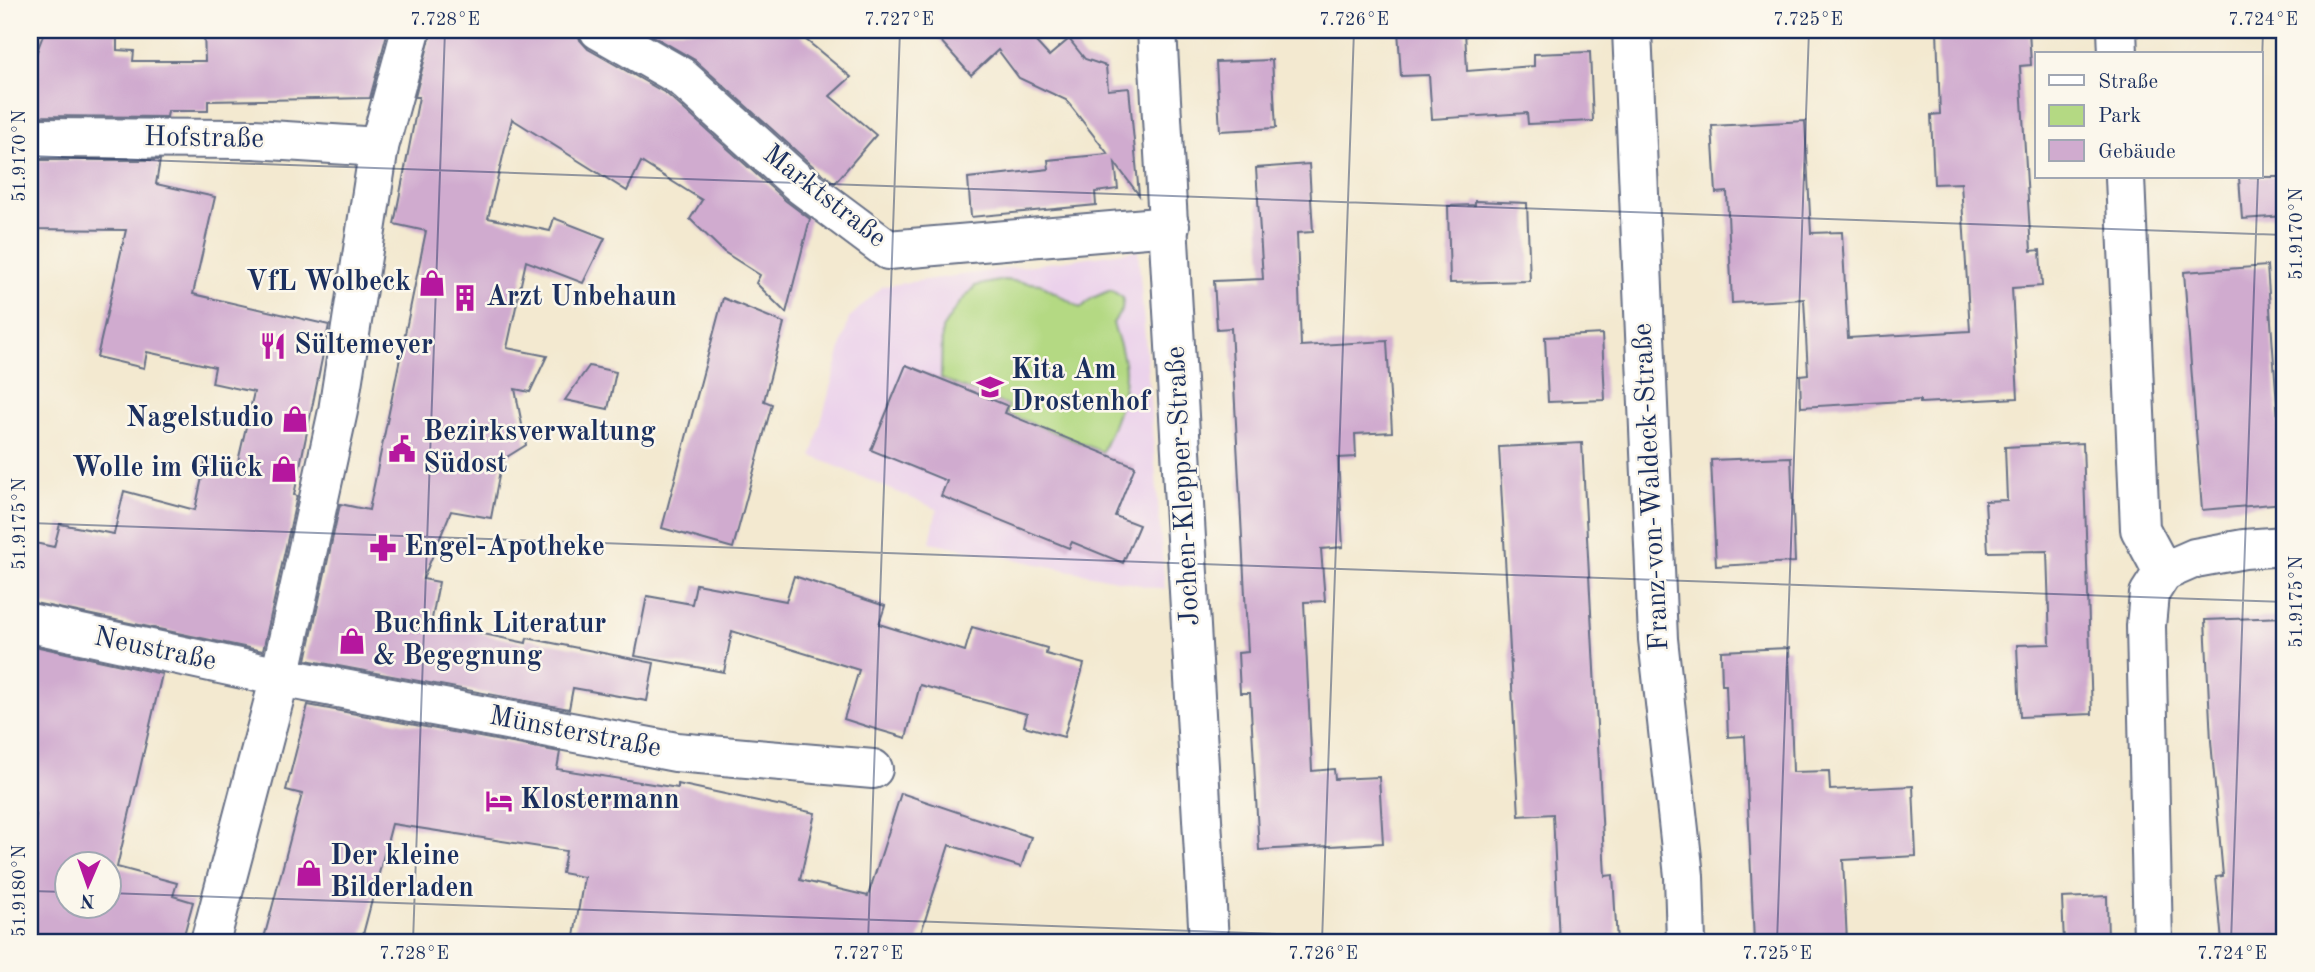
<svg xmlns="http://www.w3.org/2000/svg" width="2315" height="972" viewBox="0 0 2315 972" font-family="'Old Standard TT',serif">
  <rect width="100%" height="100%" fill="#fbf7ec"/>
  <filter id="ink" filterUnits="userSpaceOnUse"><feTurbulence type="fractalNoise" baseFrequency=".0143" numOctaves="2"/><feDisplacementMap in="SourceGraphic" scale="14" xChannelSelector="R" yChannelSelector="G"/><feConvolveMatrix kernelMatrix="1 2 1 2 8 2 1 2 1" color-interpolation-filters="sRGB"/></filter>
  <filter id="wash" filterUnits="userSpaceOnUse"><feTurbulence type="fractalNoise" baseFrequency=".00686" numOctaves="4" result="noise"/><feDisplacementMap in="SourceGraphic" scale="28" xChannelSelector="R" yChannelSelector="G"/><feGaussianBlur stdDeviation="1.57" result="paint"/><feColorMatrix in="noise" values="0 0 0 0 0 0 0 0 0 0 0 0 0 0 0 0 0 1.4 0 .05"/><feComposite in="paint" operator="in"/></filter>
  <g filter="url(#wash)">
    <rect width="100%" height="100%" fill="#f3e9d0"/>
    <polygon fill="#ebd1eb" points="1138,250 1165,590 930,542 937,509 812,456 849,318 883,286"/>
    <path fill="#b4d983" stroke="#688470" stroke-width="2" d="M1004,280L1040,284L1081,308L1092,298L1111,290L1123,298L1122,310L1113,323C1117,338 1125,356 1125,372C1125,400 1113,427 1102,452L1005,413L1008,406L941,379L942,329L957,306L975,286Z"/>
    <g id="blocks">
      <g fill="#d0abcf" fill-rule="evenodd">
        <polygon points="45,30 117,30 117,50 134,51 133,61 205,61 204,30 388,30 370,98 208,101 208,111 168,111 167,117 30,116 30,70"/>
        <polygon points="432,30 577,30 580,40 588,49 667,94 786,201 810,219 786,313 756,283 760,275 724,252 690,219 702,200 641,162 627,191 512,119 488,218 550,231 554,218 605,238 583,283 526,261 507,348 547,356 530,392 515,389 526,445 502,460 491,518 451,511 423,579 439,582 430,629 469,631 526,643 527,638 654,663 647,701 573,688 569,709 306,660 340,504 369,510 426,231 394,224 419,97 415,97"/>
        <polygon points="643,30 794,30 851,77 830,96 876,135 835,183 815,168 695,60"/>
        <polygon points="931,30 1025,30 1049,56 1069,39 1085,59 1106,66 1108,90 1129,88 1139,195 1115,163 1118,189 1095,192 1096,205 971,217 968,178 1049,169 1048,160 1108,154 1066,100 1019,78 998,50 971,75"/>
        <polygon points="1398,30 1465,30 1467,71 1534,66 1534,54 1590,52 1593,121 1528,124 1527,113 1432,119 1429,75 1401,76"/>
        <polygon points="1937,30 2029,30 2031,65 2020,66 2031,251 2040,250 2042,286 2012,288 2018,398 1920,403 1920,400 1801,407 1800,375 1808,374 1804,299 1732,303 1727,192 1716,193 1712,126 1805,121 1811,233 1842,232 1848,338 1970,331 1961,183 1934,184 1931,115 1940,114"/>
        <polygon points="1272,60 1276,128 1220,131 1216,62"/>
        <polygon points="30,160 160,160 156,184 215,197 193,294 329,325 294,495 297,496 263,651 30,602 30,542 54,547 60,524 114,534 124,491 195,510 206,459 237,466 254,392 212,383 215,367 147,352 144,368 97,357 126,230 30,229"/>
        <polygon points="1309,164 1313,232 1297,233 1301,346 1387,341 1392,432 1355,434 1356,457 1338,458 1343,547 1321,549 1325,601 1304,602 1312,771 1334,769 1335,779 1379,777 1383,843 1259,850 1250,693 1240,693 1238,653 1248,652 1231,328 1217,329 1214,281 1263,279 1256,168"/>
        <polygon points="2239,177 2285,177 2285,216 2242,219"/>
        <polygon points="1475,201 1527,203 1530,281 1450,283 1448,206 1475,205"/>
        <polygon points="2267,266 2284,503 2202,510 2184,272"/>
        <polygon points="723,298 784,323 764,401 772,404 733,548 662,528"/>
        <polygon points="1602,334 1605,400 1548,402 1545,337"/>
        <polygon points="906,365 1008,406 1005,413 1135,466 1115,516 1139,525 1123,563 1072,542 1069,548 941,496 947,481 871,450"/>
        <polygon points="589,366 616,372 608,409 565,400"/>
        <polygon points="1582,443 1605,876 1613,875 1617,942 1559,942 1553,814 1519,816 1499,447"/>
        <polygon points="2083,443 2092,714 2020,717 2017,645 2050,644 2047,551 1988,552 1985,501 2007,500 2005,447"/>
        <polygon points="1791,457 1795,562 1716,566 1711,460"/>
        <polygon points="794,576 885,606 879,624 965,651 972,627 1047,648 1046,654 1084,664 1064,737 1024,726 1027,714 920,685 906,738 872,728 844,719 859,670 732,631 724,672 635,656 647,596 692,604 696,584 786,601"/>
        <polygon points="2285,617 2285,942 2222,942 2216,877 2223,876 2211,741 2205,620"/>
        <path d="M30,645L162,674L117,867L177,883L173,896L193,902L182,942H30V856L36,815H30ZM66,864H108V906H66Z"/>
        <polygon points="1789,648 1793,772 1829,771 1830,790 1913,786 1916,856 1843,860 1847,942 1754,942 1745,736 1728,737 1726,685 1722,685 1721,651"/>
        <polygon points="308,705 560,752 557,769 678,788 678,784 815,813 800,880 868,896 901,793 1031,837 1021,867 949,845 918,942 573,942 584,877 562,873 566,851 392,824 361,942 263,942 302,794 286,790"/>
        <polygon points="2107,896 2108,942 2064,942 2062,898"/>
      </g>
    </g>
  </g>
  <g filter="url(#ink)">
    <use href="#blocks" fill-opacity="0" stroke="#677086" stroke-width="2"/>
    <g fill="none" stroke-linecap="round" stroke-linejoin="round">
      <defs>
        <g id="minor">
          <polyline points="599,30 680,76 801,185 888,250 1170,226"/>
          <polyline points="1157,30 1209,942"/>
          <polyline points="1632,30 1658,639 1684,876 1686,942"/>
          <polyline points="2117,30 2118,54"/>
          <polyline points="2125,177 2140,529 2163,572"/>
          <polyline points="2163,572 2195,558 2244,549 2285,546"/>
          <polyline points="30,623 280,677 676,752 873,769"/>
          <polyline points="2153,942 2146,626 2149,594 2163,572"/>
        </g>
        <g id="tertiary">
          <polyline points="30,138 254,139 379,147"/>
          <polyline points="210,942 280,677 338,411 379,147 411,30"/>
        </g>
      </defs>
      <use href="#minor" stroke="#677086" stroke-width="42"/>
      <use href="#tertiary" stroke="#677086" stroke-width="42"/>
      <use href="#minor" stroke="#fff" stroke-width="38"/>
      <use href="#tertiary" stroke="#fff" stroke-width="38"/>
    </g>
  </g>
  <path fill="none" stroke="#1b2f5e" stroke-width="2" stroke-opacity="0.45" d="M2261,97L2263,30M30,156L2285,235M30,523L2285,602M30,891L66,892M108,893L1507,942M413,942L445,30M868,942L900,30M1322,942L1354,30M1777,942L1809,30M2231,942L2258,177"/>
  <defs>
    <symbol id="shop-bare" viewBox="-9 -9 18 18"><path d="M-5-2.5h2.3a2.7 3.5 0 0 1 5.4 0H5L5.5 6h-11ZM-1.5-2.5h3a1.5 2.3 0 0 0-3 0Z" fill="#b5179e" stroke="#fbf7ec" stroke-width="2.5" paint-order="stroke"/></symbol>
    <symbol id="building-bare" viewBox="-9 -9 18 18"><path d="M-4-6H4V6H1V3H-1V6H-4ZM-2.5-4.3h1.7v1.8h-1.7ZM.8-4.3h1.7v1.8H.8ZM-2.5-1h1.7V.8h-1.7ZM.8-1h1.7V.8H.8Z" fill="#b5179e" stroke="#fbf7ec" stroke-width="2.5" paint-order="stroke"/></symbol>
    <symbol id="restaurant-bare" viewBox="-9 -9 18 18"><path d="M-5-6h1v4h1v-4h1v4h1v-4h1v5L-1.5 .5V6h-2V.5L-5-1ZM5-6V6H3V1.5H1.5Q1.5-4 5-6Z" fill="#b5179e" stroke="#fbf7ec" stroke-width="2.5" paint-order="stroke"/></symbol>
    <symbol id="school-bare" viewBox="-9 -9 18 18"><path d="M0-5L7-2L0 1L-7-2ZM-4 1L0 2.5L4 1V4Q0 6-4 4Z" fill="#b5179e" stroke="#fbf7ec" stroke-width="2.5" paint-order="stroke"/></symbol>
    <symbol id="civic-bare" viewBox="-9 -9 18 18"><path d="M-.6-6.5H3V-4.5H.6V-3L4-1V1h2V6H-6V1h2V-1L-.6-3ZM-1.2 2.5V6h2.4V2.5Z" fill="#b5179e" stroke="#fbf7ec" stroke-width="2.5" paint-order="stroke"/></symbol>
    <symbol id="pharmacy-bare" viewBox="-9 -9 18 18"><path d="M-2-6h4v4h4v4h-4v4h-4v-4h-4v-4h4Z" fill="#b5179e" stroke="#fbf7ec" stroke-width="2.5" paint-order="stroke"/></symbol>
    <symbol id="hotel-bare" viewBox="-9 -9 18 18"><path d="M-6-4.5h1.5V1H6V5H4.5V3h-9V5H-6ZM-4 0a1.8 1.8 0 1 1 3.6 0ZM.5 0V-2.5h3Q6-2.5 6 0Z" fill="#b5179e" stroke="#fbf7ec" stroke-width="2.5" paint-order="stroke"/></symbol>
  </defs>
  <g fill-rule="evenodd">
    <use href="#shop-bare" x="413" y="264" width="38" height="38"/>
    <use href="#building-bare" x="446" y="279" width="38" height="38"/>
    <use href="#restaurant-bare" x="254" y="327" width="38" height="38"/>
    <use href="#school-bare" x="971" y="368" width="38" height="38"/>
    <use href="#shop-bare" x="276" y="400" width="38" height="38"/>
    <use href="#civic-bare" x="383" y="430" width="38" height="38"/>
    <use href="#shop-bare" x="265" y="450" width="38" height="38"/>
    <use href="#pharmacy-bare" x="364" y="529" width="38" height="38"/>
    <use href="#shop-bare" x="333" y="622" width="38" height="38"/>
    <use href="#hotel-bare" x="480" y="782" width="38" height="38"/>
    <use href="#shop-bare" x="290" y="854" width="38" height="38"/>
  </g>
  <g text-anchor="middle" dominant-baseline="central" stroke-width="5" stroke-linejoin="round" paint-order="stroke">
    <g font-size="28" fill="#1b2f5e" stroke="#fbf7ec">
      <text transform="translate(204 139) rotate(1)">Hofstraße</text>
      <text transform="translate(824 197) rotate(38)">Marktstraße</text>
      <text transform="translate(1184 486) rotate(-93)">Jochen-Klepper-Straße</text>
      <text transform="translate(1652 487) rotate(-93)">Franz-von-Waldeck-Straße</text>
      <text transform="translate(155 650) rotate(12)">Neustraße</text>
      <text transform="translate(575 733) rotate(11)">Münsterstraße</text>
    </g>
    <g font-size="28" font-weight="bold" fill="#1b2f5e" stroke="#fbf7ec" text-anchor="start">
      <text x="411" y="283" text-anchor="end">VfL Wolbeck</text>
      <text x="486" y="298">Arzt Unbehaun</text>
      <text x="294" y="346">Sültemeyer</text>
      <text x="1011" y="371">Kita Am<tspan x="1011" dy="32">Drostenhof</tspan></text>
      <text x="274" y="419" text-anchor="end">Nagelstudio</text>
      <text x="423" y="433">Bezirksverwaltung<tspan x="423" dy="32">Südost</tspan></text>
      <text x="263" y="469" text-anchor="end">Wolle im Glück</text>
      <text x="404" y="548">Engel-Apotheke</text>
      <text x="373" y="625">Buchfink Literatur<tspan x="373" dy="32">&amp; Begegnung</tspan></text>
      <text x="520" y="801">Klostermann</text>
      <text x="330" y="857">Der kleine<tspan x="330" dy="32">Bilderladen</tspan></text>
    </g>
  </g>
  <rect width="2315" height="972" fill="none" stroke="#fbf7ec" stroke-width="77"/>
  <rect x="2035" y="52" width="228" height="126" fill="#fbf7ec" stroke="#a1a7b3" stroke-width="2"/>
  <rect x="2049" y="75" width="35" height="10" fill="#ffffff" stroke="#a1a7b3" stroke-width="2"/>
  <text x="2098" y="88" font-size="21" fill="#1b2f5e">Straße</text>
  <rect x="2049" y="105" width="35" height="21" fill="#b4d983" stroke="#a1a7b3" stroke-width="2"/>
  <text x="2098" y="122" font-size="21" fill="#1b2f5e">Park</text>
  <rect x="2049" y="140" width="35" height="21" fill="#d0abcf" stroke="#a1a7b3" stroke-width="2"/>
  <text x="2098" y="158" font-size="21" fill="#1b2f5e">Gebäude</text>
  <g transform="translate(88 885) rotate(182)"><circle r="33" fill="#fbf7ec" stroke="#a1a7b3" stroke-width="2"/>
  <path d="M0-5L12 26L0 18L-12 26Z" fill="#b5179e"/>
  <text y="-10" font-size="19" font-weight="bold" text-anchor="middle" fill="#1b2f5e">N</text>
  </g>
  <rect x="38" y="38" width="2238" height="896" fill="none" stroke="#1b2f5e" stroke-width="2.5"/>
  <g font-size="18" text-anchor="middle" fill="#1b2f5e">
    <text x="445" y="25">7.728°E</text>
    <text x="899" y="25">7.727°E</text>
    <text x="1354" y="25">7.726°E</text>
    <text x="1808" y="25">7.725°E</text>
    <text x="2263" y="25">7.724°E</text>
    <text transform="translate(19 156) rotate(-90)" y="6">51.9170°N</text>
    <text transform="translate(2296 234) rotate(-90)" y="6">51.9170°N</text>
    <text transform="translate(19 524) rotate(-90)" y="6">51.9175°N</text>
    <text transform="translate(2296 602) rotate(-90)" y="6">51.9175°N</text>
    <text transform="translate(19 891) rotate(-90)" y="6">51.9180°N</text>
    <text x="414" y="959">7.728°E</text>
    <text x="868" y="959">7.727°E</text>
    <text x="1323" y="959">7.726°E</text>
    <text x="1777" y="959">7.725°E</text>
    <text x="2232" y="959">7.724°E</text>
  </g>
</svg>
